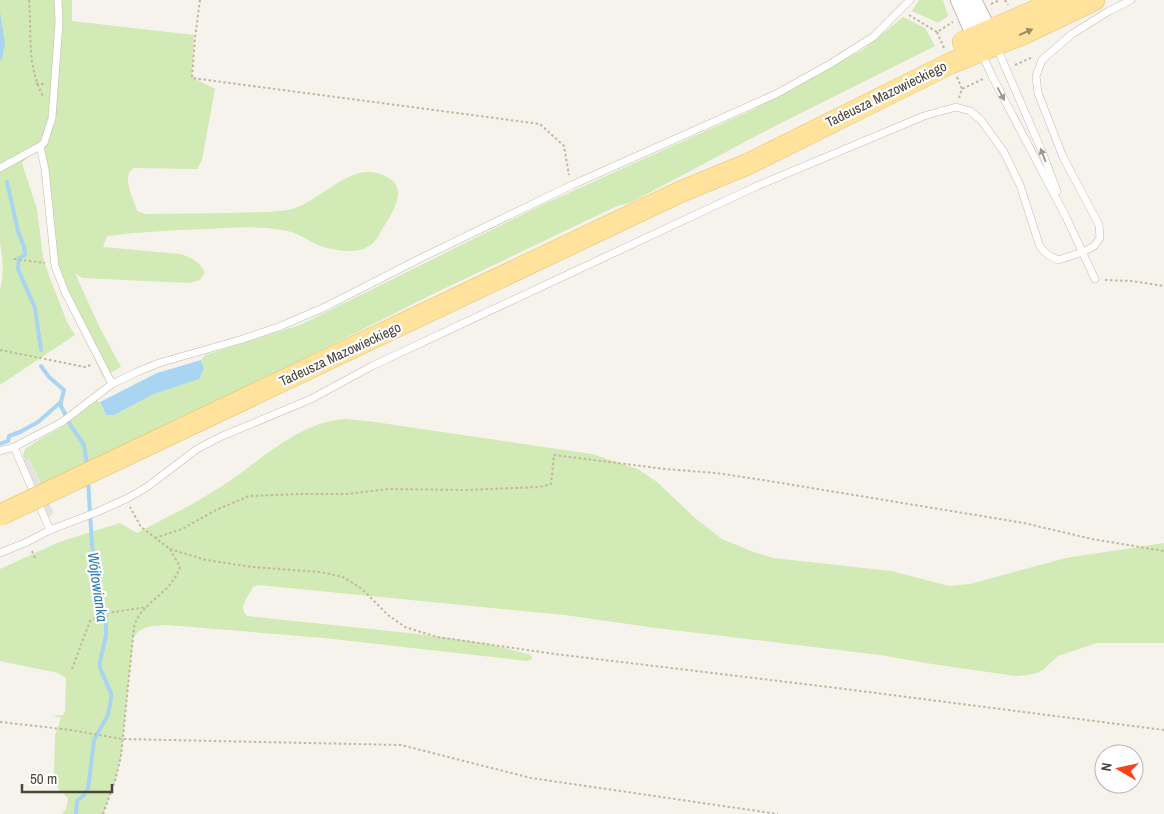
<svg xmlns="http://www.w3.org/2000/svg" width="1164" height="814" viewBox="0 0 1164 814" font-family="'Archivo Narrow',sans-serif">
  <rect width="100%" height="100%" fill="#f6f3ec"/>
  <g fill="#d2eab5">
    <path d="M0,0H72V21L194,35L192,77L215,89L202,160L197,169L134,168C120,175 134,199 137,211L145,214C174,214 203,213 231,213C250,212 270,213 288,210C322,203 354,154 390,179C410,192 387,220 379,235C373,246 364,250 352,251C341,251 328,249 318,245C308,241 299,233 287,231C260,225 232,228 205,229C172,230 139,232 107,236L103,247L180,254C193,258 198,261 205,272L200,280L189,283L82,278L75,273L98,324L121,367L103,377L57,279L40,146L22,163L37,209L43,257L48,273L67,322L75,335L0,385V290C4,274 3,260 0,243Z"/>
    <polygon points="919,0 943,0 948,16 938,23 912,11"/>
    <polygon points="903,17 925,28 935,46 775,126 630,203 617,206 435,293 260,381 41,484 29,458 25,460 23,455 25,449 45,436 62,427 97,400 100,403 106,415 114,415 154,394 199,379 204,369 201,360 205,355 300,325 544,204 750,111 864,49"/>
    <path d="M344,419L368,421L592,454L638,469L657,482L695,518L722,539L751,551L773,558L891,571L949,586L970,584L1066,558L1164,543V643H1097L1058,656L1043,670L1037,673L1028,675L1016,676L932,664L880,655L656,628L565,615L258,585L253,587C249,596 237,607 247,616L418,634L485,643L531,655L532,659L527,661L324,638L167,625C153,626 140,625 133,639L121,756L115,781L103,814H62L66,809L68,798L60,791L55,784L54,775L55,735L61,718L53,716L63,715L65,712L66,678L58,673L0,661V569L59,542L120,523L137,533C167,517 197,503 225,484C262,460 297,423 344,419Z"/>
  </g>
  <polygon fill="#e5e3e0" points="29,458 54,514 45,518 20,462"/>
  <g fill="#a9d4f2">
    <polygon points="0,12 5,44 2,59 0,60"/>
    <polygon points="201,360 204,369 199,379 154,394 114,415 106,415 100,402 157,373"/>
  </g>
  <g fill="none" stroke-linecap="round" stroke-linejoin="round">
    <g stroke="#a9d4f2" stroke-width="4">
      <polyline points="7,182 18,231 24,247 25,255 19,258 18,269 35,308 41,350"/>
      <polyline points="41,366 49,377 64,390 61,402 61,406 71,426 84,445 87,465"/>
      <polyline points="0,444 8,441 9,436 20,432 38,422 61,402"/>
      <polyline points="76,814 77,801 84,795 88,789 94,740 108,715 111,699 111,693 100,668 100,661 106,636 106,618 92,545 88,480"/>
    </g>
    <defs>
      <g id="service">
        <polyline points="58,0 59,22 52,118 44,143 40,146 45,169 55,266 65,292 112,384"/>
        <polyline points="996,46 1041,149 1057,191"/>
        <polyline points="981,52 992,76 1066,217 1095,279"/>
        <polyline points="0,168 40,146"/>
        <polyline points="14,447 50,530"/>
        <polyline points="0,451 14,447 62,422 112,384 137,372 159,363 243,339 281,326 325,307 423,257 572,185 776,94 830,64 873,37 910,0"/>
        <polyline points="0,553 27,542 50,530 97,512 128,498 147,487 197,449 220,437 311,399 372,366 757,186 924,116 956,107 970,111 981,120 1004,152 1020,185 1040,247 1048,255 1058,260 1083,252 1094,246 1100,238 1099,225 1063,157 1038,93 1036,76 1042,60 1072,34 1109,11 1131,0"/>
      </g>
      <g id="tertiary">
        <polyline points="959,0 979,46"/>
        <polyline points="973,0 993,40"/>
      </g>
      <g id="primary">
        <polyline points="963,42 1060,0"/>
        <polyline points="156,441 680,192 748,164 951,63 1023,34 1094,0"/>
      </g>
    </defs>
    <use href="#service" stroke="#c2bbae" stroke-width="8"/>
    <use href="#tertiary" stroke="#c2bbae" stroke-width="18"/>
    <use href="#primary" stroke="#e6c16a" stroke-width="22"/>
    <g stroke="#c4b79f" stroke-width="2" stroke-dasharray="2.5 2.5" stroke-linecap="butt">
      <path d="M29,0C32,35 26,65 44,98"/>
      <polyline points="200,0 195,38 192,78 540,124 564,146 569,175"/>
      <polyline points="1005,0 1008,5"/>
      <polyline points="991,4 1000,0"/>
      <polyline points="909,15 937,32 953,22"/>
      <polyline points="937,32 944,48"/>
      <polyline points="1015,65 1033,57"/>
      <polyline points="957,77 962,89"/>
      <polyline points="36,84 46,84"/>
      <polyline points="959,98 962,89 983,79"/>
      <polyline points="14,259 45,263"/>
      <polyline points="1105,280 1131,281 1164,286"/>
      <polyline points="0,350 85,367 91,365"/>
      <polyline points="155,538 182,529 216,510 249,496 299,494 347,494 388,489 466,490 539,487 551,484 554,455 665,469 716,473 763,480 1024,523 1092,539 1164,551"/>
      <polyline points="170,549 206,560 252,567 321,572 343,577 362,589 388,615 405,627 437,637 555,654 837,688 1164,730"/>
      <polyline points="32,551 36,560"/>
      <polyline points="72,669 90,621 101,614 147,607"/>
      <polyline points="0,722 71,730 122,739 401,745 531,778 778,814"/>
      <path d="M103,814L115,781L121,756L134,627C141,601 170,596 180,567L170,549L141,527L130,507"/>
    </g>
    <use href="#service" stroke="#fff" stroke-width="7"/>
    <use href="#tertiary" stroke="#fff" stroke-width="16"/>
    <use href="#primary" stroke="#ffe39c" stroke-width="21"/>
    <defs>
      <polyline id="primary-bridge" points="0,515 156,441"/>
    </defs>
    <use href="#primary-bridge" stroke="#e6c16a" stroke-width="22" stroke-linecap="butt"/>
    <use href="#primary-bridge" stroke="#ffe39c" stroke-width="21"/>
  </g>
  <defs><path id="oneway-solid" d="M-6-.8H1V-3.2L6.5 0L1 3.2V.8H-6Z" transform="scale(1.25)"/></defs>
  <use fill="#9c8c66" href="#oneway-solid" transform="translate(1026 32) rotate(-24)"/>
  <g fill="#9c9892">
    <use href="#oneway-solid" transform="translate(1001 94) rotate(62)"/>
    <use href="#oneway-solid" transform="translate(1043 155) rotate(-111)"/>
  </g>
  <g text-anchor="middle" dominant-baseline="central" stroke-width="4.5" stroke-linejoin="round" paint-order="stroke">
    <g font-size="14" fill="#4b4439" stroke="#fff">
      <text transform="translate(886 94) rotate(-26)">Tadeusza Mazowieckiego</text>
      <text transform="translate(340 354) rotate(-25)">Tadeusza Mazowieckiego</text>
    </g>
    <g font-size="15" font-style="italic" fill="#2e7ab2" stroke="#fff">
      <text transform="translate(98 587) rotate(82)">Wójtowianka</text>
    </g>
  </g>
  <g transform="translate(1119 769) rotate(279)"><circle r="24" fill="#ffffff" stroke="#b7b4b0"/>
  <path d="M0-4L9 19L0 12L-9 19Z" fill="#fc3f1d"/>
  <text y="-8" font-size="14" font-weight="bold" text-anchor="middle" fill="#4b4439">N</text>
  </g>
  <path d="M22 784v8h90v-8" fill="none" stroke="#4b4439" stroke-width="2.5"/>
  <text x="30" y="784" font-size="15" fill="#4b4439" stroke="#ffffff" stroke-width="4" paint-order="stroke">50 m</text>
</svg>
